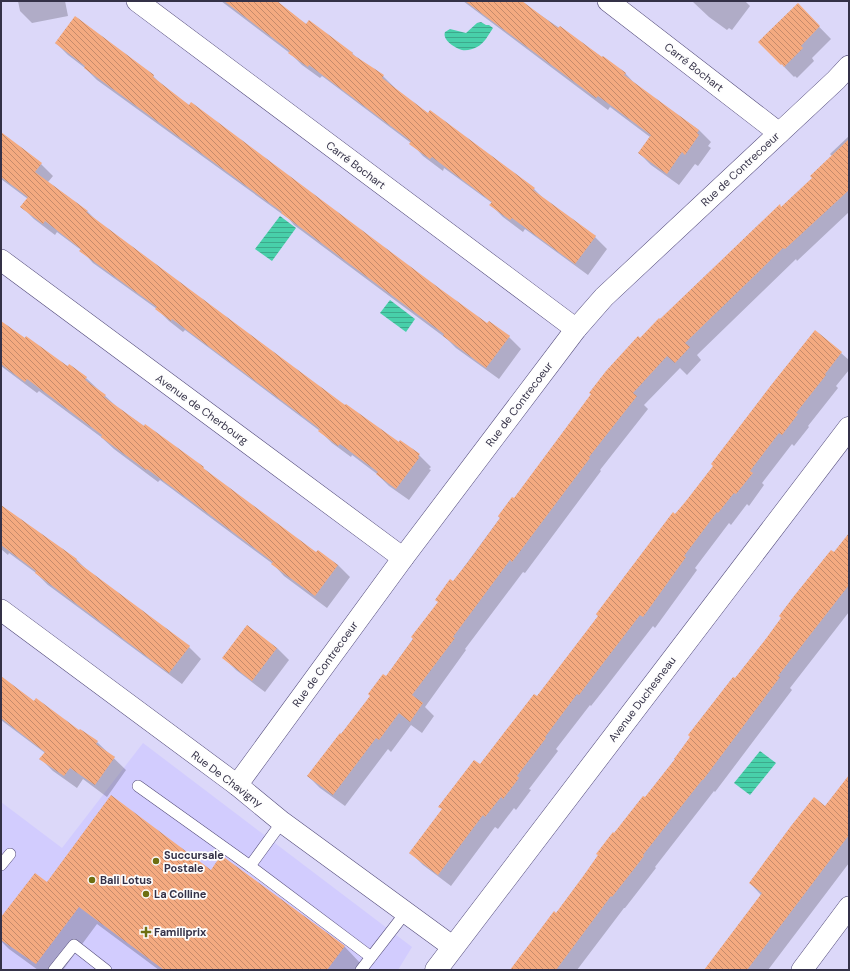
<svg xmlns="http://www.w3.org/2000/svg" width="850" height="971" viewBox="0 0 850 971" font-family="'DM Sans',sans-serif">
  <defs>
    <pattern id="water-rules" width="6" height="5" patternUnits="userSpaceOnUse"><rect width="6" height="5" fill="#48d0aa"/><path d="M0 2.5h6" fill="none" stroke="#3da98c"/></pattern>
    <pattern id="building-back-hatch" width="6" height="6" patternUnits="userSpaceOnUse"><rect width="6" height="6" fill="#f4aa80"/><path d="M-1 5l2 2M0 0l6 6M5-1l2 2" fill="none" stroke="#c68b6b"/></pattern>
  </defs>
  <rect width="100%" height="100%" fill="#dcd8f9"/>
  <polygon fill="#d2ccfe" points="143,743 412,947 398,970 1,970 1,802 62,848"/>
  <g fill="url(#water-rules)">
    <path d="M481,22L486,25H489L493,28C489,34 484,44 477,47C473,49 467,51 462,50C455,48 442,40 445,32L450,29L466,33L477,23Z"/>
    <polygon points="280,216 296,228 272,261 255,249"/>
    <polygon points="390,300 415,319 406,332 380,313"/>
    <polygon points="760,751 776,763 750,795 734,783"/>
  </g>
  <g fill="#0003">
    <polygon points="18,1 65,1 68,16 32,23 20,11"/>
    <polygon points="221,1 276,1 307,25 352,53 357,58 383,76 395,88 394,89 534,189 546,201 595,237 607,249 588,275 525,229 523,232 503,217 491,205 492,203 444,168 443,171 423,156 411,143 322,76 320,78 302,65 291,54"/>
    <polygon points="463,1 520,1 625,73 637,86 699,130 711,142 708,146 711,148 698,166 695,164 679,185 651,165 639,153 650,137 610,107 608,110"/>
    <polygon points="692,1 745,1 750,6 732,30 729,28 727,30 709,17"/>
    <polygon points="798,5 831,39 812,58 814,61 797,78 795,76 794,77 760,42"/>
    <polygon points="56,43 153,76 165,88 488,325 509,337 521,349 499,379 456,348 447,339 294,225 289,219 97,80 85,68 68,55"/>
    <polygon points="1,133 41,164 53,176 48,182 87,211 98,222 345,407 399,444 419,455 431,467 429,469 431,470 409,500 389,486 377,474 352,455 351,457 332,443 320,431 185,330 183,332 169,321 157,309 93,263 81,250 57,232 55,235 34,219 22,207 28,199 1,179"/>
    <polygon points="849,136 849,212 797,261 796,259 697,355 701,360 687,375 680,368 644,405 648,409 600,470 601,471 525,573 523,572 465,649 466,650 425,707 434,716 422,733 411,725 391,752 388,749 345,806 320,788 308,776 386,677 453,582 514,499 640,339 814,178 832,156 830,154"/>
    <polygon points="1,324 68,367 69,366 86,378 117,407 203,468 210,475 316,554 338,565 350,577 327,608 284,576 273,564 215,521 160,480 158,482 114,449 101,437 39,391 37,393 1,366"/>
    <polygon points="841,353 849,360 849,370 836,386 838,388 808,426 809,427 794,446 792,444 762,483 764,485 749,506 747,504 731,525 729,523 695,568 697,570 655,628 653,626 606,687 591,706 590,705 556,749 558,751 529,789 531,790 516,810 514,808 498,829 495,827 451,886 423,865 411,853 537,697 676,515"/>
    <polygon points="1,507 77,560 89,572 189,647 201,659 182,684 48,585 36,573 9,553 8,555 1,549"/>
    <polygon points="849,534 849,612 790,688 792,690 715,792 714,791 655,867 656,868 625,908 624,908 577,970 512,970 556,914 615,834 645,799 735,680"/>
    <polygon points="277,648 289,660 265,692 236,670 224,658"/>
    <polygon points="1,676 6,681 35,702 80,732 97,742 126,770 107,797 83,779 77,788 53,771 41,759 45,753 1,720"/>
    <polygon points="849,776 849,863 768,970 705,970 761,895 750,883 825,807"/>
    <polygon points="221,857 345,947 362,965 358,970 159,970 97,924 63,970 38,970 9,949 1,941 1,919 47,883 211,871"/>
  </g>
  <g fill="url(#building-back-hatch)">
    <polygon points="224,1 277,1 306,24 309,20 353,53 352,54 384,75 382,78 428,113 430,110 535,188 533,190 596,236 575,264 512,218 510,220 489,205 492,202 432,157 430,159 409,144 411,141 309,65 308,67 288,53 290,51"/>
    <polygon points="465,1 522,1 558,28 560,26 602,57 603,56 626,73 624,75 699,130 697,133 699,135 685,155 682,152 667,174 638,153 651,135 598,96 596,98"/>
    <polygon points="798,3 820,26 801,46 803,48 784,67 782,64 781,65 758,42"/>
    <polygon points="75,16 154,75 153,77 189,105 191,102 439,288 487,323 489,321 510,336 486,368 443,336 444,334 281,213 282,212 84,68 85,66 55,43"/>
    <polygon points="1,132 42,163 35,172 88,211 86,212 345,405 346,404 399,442 400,440 420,454 418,456 419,458 396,489 376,474 378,472 340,444 338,446 318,431 320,429 172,319 171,321 155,309 157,307 79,251 81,249 45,221 43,224 20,207 28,197 1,177"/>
    <polygon points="849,139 849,190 785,249 783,248 685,343 690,347 675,363 667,356 633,393 637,396 589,457 590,458 512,562 510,560 453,637 455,638 412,695 423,703 410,722 399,713 379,740 376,738 333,795 307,776 340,733 341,734 370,696 368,694 383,674 386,676 413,639 411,637 438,602 435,600 450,579 453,581 468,562 500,518 498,516 512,497 514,498 591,394 589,393 606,371 638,336 640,338 659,318 660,319 780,204 781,207 812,178 810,176"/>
    <polygon points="1,321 25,338 26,336 66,365 68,366 69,364 87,377 85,380 106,395 104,397 144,426 145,424 204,467 203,468 316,552 318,550 338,565 315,596 271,564 273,562 202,509 147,469 146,470 101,437 102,435 27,379 25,382 1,364"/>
    <polygon points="815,330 842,352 825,374 826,375 796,413 798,414 782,435 779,433 750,471 753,473 736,494 734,493 718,513 717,512 684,556 686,557 643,617 640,615 594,675 579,695 577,694 545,737 546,738 517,776 519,778 503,799 501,797 485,817 483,815 438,875 409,853 442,809 438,807 474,760 480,764 534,694 537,696 598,616 596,614 673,512 675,514 686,501 713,466 711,464 772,384"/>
    <polygon points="1,505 77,559 76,561 190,646 169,673 35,573 36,571 1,545"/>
    <polygon points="849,533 849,585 778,676 780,677 703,780 702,780 643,855 644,856 634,869 612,897 611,896 556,970 510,970 554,911 556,913 584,875 598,855 596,854 613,832 614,833 643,796 645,797 675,759 674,759 690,737 688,735 733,677 735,678 765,640 781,618 779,616 794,596 831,550 834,552"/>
    <polygon points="247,625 277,648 252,681 222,658"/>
    <polygon points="1,676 34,701 36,698 79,730 80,729 98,741 96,744 115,757 95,785 70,768 64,776 39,759 45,752 1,718"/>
    <polygon points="849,775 849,835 747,970 704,970 762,893 749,883 791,826 814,797 825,806"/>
    <polygon points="111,795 211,870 221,855 345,946 327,970 164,970 79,907 36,964 1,940 1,917 35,873 47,882"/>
  </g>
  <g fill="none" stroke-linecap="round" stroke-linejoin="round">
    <defs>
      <g id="lane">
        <polyline points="138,786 250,866"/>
        <polyline points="282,822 250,866 371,957"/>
        <polyline points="1,865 10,854"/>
        <polyline points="54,970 74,945 106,970"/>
        <polyline points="361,970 406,912"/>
      </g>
      <g id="street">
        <polyline points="137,1 576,329"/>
        <polyline points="608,1 779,133"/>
        <polyline points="1,260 403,558"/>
        <polyline points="1,610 237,785 282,822 453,947"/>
        <polyline points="237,785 403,558 576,329 604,297 836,80 849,66"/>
        <polyline points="802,970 849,907"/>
      </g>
      <polyline id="secondary" points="436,970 849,428"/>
    </defs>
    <use href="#lane" stroke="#544c7b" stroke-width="12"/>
    <use href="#street" stroke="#544c7b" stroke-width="22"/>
    <use href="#secondary" stroke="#544c7b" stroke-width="23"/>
    <use href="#lane" stroke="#fff" stroke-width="11"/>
    <use href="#street" stroke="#fff" stroke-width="21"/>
    <use href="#secondary" stroke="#fff" stroke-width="22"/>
  </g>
  <g fill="#6d6f12" stroke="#fdfdfd" stroke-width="1.5">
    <circle cx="156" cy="861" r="4"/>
    <circle cx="92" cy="880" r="4"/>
    <circle cx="146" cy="894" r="4"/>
    <path d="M144 926h4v4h4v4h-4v4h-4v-4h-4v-4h4z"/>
  </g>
  <g text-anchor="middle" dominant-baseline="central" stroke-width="3.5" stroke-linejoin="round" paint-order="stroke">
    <g font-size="11" fill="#343147" stroke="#fdfdfd">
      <text transform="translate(694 67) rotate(38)">Carré Bochart</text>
      <text transform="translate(356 165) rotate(37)">Carré Bochart</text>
      <text transform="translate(740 169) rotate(-43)">Rue de Contrecoeur</text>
      <text transform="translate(519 404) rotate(-53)">Rue de Contrecoeur</text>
      <text transform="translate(202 409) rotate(36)">Avenue de Cherbourg</text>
      <text transform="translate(325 664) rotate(-54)">Rue de Contrecoeur</text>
      <text transform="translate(642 699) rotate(-53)">Avenue Duchesneau</text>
      <text transform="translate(227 779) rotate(37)">Rue De Chavigny</text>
    </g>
    <g font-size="11" font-weight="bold" fill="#343147" stroke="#fdfdfd" text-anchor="start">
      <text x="164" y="855">Succursale<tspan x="164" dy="13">Postale</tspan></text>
      <text x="100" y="880">Bali Lotus</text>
      <text x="154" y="894">La Colline</text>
      <text x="154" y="932">Familiprix</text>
    </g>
  </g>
  <rect width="850" height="971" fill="none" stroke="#343147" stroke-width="4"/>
</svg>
